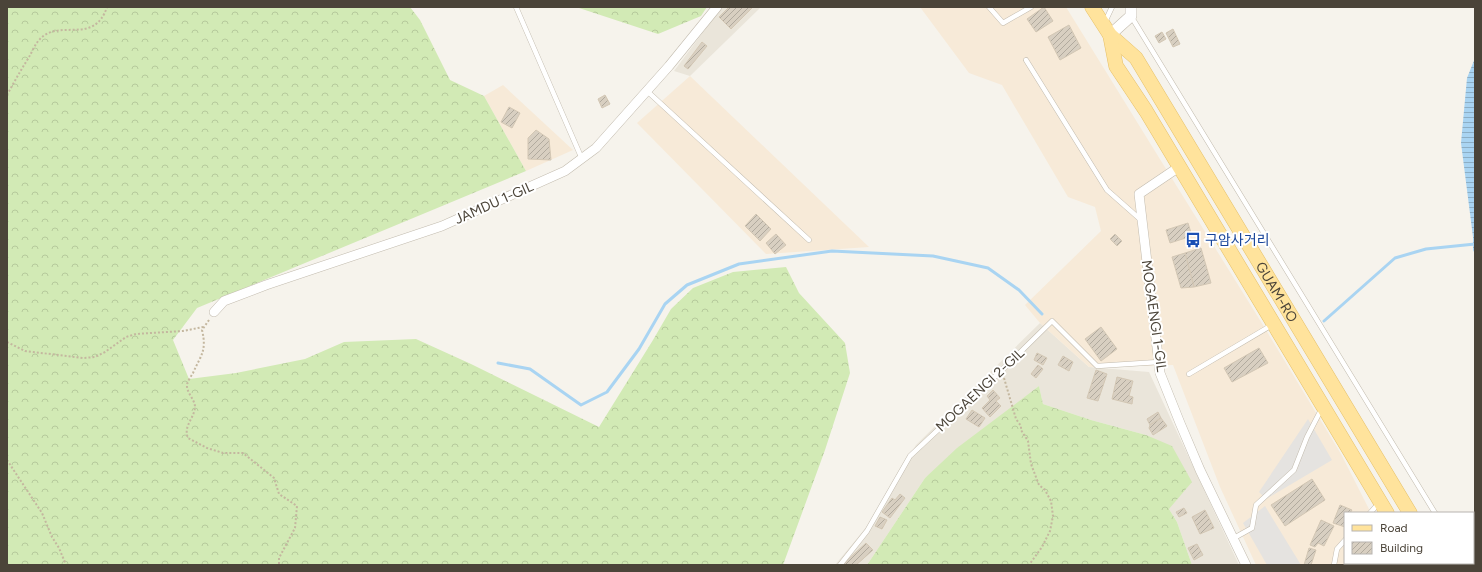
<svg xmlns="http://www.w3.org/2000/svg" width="1482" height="572" viewBox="0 0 1482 572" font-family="Figtree,'Noto Sans KR',sans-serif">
  <defs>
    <pattern id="forest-crowns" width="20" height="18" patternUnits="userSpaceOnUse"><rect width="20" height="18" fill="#d2eab5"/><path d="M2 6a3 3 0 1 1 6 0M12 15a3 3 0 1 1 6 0" fill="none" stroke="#b6ca9c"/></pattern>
    <pattern id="water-rules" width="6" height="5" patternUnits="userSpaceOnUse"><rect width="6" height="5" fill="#a9d4f2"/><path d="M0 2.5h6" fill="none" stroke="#8caec5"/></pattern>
    <pattern id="building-hatch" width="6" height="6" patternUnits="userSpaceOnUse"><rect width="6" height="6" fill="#d8cfc1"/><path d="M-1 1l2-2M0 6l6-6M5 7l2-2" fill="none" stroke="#b1aa9e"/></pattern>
  </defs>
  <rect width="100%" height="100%" fill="#f6f3ec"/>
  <g fill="#eae5da">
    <polygon points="722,7 761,7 690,76 674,71"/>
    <polygon points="1040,323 1089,367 1149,372 1239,565 1192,565 1177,522 1169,509 1146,435 1091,420 1043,404 1039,386 925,478 867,565 835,565 868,525 916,445"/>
  </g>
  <g fill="#f7ead8">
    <polygon points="920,7 1066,7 1158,156 1258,317 1341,454 1371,513 1345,513 1345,563 1396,563 1397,565 1256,565 1220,487 1173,365 1089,367 1040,323 1025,305 1101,231 1095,207 1068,197 1002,85 969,73"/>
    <polygon points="690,76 869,247 766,254 637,123"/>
    <polygon points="503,85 573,150 526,171 484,96"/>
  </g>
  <g fill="url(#forest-crowns)">
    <polygon points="7,7 410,7 420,20 450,80 484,96 526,171 197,308 173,340 189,379 236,373 305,359 344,342 416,339 471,364 599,427 653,340 671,309 693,288 733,272 786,267 799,293 845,343 850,373 825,450 783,565 7,565"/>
    <polygon points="576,7 707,7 701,16 658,34"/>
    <polygon points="1039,386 1043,404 1091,420 1146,435 1172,446 1192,482 1169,509 1177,522 1192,565 867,565 925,478 957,448"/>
  </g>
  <g fill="#e5e3e0">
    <polygon points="1308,419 1332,460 1266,499 1259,492"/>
    <polygon points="1265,506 1301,565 1267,565 1243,523"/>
  </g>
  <polygon fill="url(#water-rules)" points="1475,58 1475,254 1473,250 1473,237 1461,143 1467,78"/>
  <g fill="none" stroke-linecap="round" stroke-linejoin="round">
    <g stroke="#a9d4f2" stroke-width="3">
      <polyline points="1324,321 1395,258 1426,249 1475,244"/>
      <polyline points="498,363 530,369 581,405 607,392 639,349 665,304 687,285 739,264 832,251 933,256 988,268 1019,290 1042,314"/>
    </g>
  </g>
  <g fill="url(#building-hatch)" stroke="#d3c7b4">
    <polygon points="729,7 753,7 731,29 719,17"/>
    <polygon points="1044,7 1053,21 1036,32 1027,19"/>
    <polygon points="1069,25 1081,48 1060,60 1048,37"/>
    <polygon points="1173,29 1180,44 1173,47 1166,33"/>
    <polygon points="1162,32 1166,39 1159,43 1155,36"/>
    <polygon points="702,42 707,46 688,69 684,66"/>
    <polygon points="605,95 610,104 602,108 598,99"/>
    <polygon points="509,107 520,113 512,128 501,122"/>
    <polygon points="536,130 549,139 551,160 528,159 528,138"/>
    <polygon points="756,214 771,229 760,241 745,226"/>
    <polygon points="1188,223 1192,236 1170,243 1166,230"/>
    <polygon points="776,234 786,245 775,254 766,243"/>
    <polygon points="1115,234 1122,241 1117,246 1110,239"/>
    <polygon points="1201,248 1211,283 1194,287 1185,253"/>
    <polygon points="1185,253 1194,287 1181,288 1172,257"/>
    <polygon points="1101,327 1117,349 1101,361 1085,339"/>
    <polygon points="1259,348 1268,363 1232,382 1224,368"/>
    <polygon points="1037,353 1047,358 1043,365 1034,360"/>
    <polygon points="1063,356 1073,362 1069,371 1058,365"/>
    <polygon points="1038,365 1043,369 1036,378 1031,374"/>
    <polygon points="1096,370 1107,374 1098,401 1087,398"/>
    <polygon points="1117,377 1133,381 1129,396 1133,397 1132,404 1112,399"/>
    <polygon points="993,390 1000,398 996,401 1001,406 990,417 982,408 990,400 987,396"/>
    <polygon points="972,410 985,418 979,427 966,419"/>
    <polygon points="1158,412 1161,418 1150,425 1147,419"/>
    <polygon points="1161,418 1167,426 1153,435 1149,428 1150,425"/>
    <polygon points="1312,479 1325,500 1285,526 1271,505"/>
    <polygon points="900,494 905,498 890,518 882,512 892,498 895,500"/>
    <polygon points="1340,505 1352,510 1350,513 1345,513 1345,527 1333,523"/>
    <polygon points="1184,508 1187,513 1179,517 1176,512"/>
    <polygon points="1205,510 1214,528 1200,534 1192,517"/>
    <polygon points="880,517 887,520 882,529 875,526"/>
    <polygon points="1321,520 1334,526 1324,546 1318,543 1315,547 1310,545"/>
    <polygon points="866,543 873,550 856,565 844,565 843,564"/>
    <polygon points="1197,544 1203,555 1194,560 1188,548"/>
    <polygon points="1309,548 1316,550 1311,565 1304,565"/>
  </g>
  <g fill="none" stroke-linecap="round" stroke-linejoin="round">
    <defs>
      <g id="service">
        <polyline points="516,7 582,159"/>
        <polyline points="989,7 1003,23 1031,7"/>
        <polyline points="1131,16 1435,513"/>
        <polyline points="1105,22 1112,7"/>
        <polyline points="1026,60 1107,190 1141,220"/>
        <polyline points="647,91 809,240"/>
        <polyline points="1189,374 1272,325"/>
        <polyline points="1370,513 1379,503"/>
        <polyline points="1234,538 1252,528 1256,505 1294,470 1307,437 1322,408"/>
        <polyline points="1466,563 1467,565"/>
        <polyline points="840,565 867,531 910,456 1002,370 1052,321 1097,366 1159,362"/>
        <polyline points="1334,565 1337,549 1345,540"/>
      </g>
      <g id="minor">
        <polyline points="1179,167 1139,194 1160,373 1180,423 1200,470 1246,565"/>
        <polyline points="214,312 224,301 266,285 442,226 565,171 596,148 669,66 717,7"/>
      </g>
      <polyline id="tertiary" points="1110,35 1131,16 1131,7"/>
      <g id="primary">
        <path id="s1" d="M1092,7L1110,35L1136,58L1410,513"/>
        <polyline points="1110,35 1116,66 1146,111 1387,513"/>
        <polyline points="1417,563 1418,565"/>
        <polyline points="1440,563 1441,565"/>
      </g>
    </defs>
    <use href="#service" stroke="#c2bbae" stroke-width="5.5"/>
    <use href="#minor" stroke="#c2bbae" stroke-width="10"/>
    <use href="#tertiary" stroke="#c2bbae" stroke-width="12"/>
    <use href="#primary" stroke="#e6c16a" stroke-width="15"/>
    <g stroke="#c4b79f" stroke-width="2" stroke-dasharray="2 2" stroke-linecap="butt">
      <path d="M7,95C14,82 21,70 29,57C32,52 35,44 40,39C60,18 94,46 107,7"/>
      <path d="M209,320L202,330C207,351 201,355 193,373C191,376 188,381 187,384C186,393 195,399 195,407C194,419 183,426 188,438L207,448L223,453H243L274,478L279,494L297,506L295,528L279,558V565"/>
      <polyline points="7,342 25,351 83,358 95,357 105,352 126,337 136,334 183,331 203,327"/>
      <polyline points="1004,378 1016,419 1021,426 1021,430 1028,441 1031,464 1039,485 1045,490 1051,501 1053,516 1050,531 1042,547 1029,565"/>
      <polyline points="7,460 42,513 52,537 59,548 66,565"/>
    </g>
    <use href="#service" stroke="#fff" stroke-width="4.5"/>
    <use href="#minor" stroke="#fff" stroke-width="9"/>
    <use href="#tertiary" stroke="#fff" stroke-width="11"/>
    <use href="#primary" stroke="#ffe39c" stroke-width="14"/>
    <g stroke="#9a9a9a" stroke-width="3" stroke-dasharray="5 5" stroke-linecap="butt">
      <polyline points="1473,518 1475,515"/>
      <polyline points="1438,565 1439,563"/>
    </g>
  </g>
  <defs>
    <symbol id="bus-bare" viewBox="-9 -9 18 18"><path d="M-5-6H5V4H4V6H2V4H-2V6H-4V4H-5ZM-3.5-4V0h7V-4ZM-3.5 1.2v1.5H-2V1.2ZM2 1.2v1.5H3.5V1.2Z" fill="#1a4fb4" stroke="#fff" stroke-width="2.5" paint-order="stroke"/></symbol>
  </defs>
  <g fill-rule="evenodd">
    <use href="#bus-bare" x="1182" y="229" width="22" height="22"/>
  </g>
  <g text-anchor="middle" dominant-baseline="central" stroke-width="4" stroke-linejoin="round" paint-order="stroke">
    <g font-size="14" fill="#4b4439" stroke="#fff">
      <text transform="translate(494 203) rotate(-24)">JAMDU 1-GIL</text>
      <text stroke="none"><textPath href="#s1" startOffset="341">GUAM-RO</textPath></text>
      <text transform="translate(1154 316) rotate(82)">MOGAENGI 1-GIL</text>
      <text transform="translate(980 390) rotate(-43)">MOGAENGI 2-GIL</text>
    </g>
    <g font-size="14" fill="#164399" stroke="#fff" text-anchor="start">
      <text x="1205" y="240">구암사거리</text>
    </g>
  </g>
  <rect width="1482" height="572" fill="none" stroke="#4b4439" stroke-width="16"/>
  <rect x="1344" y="512" width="130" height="52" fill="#ffffff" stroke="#b7b4b0"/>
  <rect x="1352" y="525" width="20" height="6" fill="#ffe39c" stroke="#b7b4b0"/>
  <text x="1380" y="532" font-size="12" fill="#4b4439">Road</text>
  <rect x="1352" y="542" width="20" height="12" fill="url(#building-hatch)" stroke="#b7b4b0"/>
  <text x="1380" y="552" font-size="12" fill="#4b4439">Building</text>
</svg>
